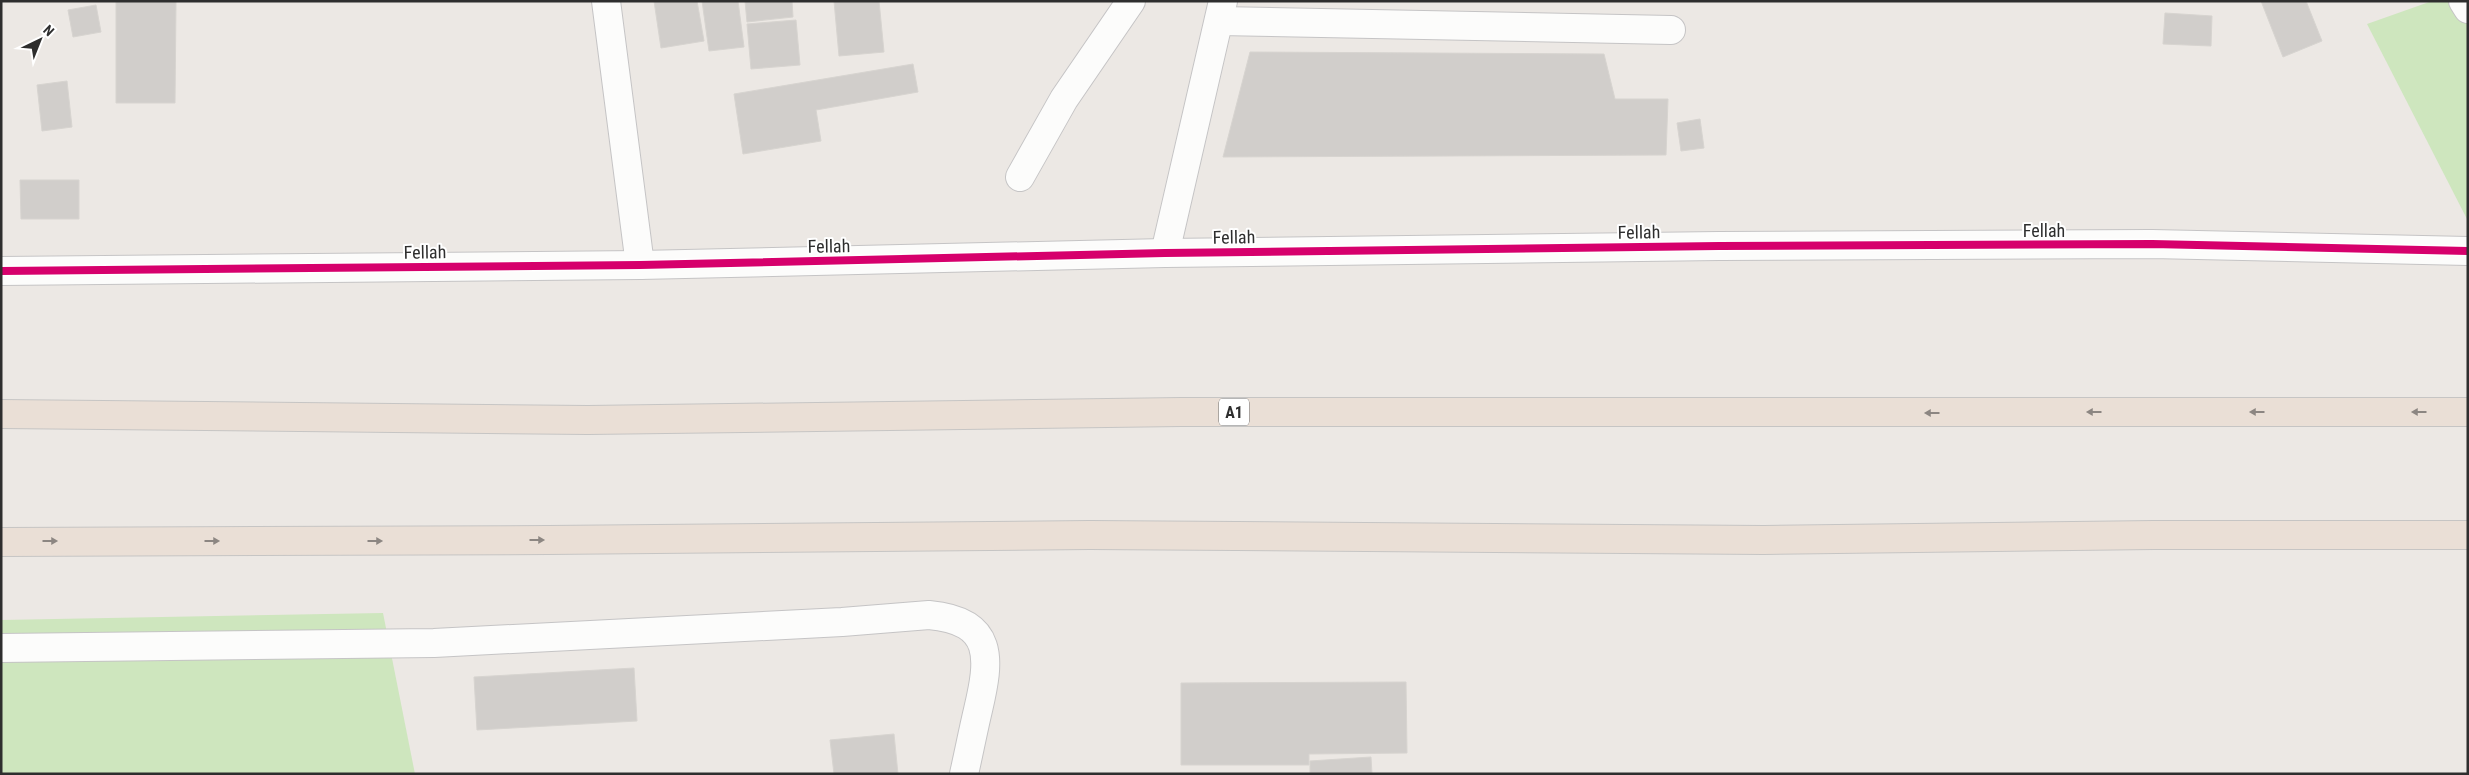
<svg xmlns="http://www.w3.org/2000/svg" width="2469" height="775" viewBox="0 0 2469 775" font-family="'Roboto Condensed',sans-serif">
  <rect width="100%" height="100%" fill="#ece8e4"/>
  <g fill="#cee6be">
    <polygon points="2432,1 2468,1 2468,221 2367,24"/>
    <polygon points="383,613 415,774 1,774 1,620"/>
  </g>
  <g fill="#d1cecb" stroke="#d7d4d0">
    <polygon points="116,1 176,1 175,103 116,103"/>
    <polygon points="654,1 697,1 704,41 661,48"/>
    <polygon points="702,1 738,1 744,47 709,51"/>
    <polygon points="745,1 792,1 793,17 747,22"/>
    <polygon points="834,1 879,1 884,52 839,56"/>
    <polygon points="2261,1 2306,1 2322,41 2283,57"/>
    <polygon points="96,5 101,32 73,37 68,10"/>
    <polygon points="2165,13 2212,16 2211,46 2163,44"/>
    <polygon points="796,20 800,65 751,69 747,24"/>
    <polygon points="1250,52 1604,54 1615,99 1668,99 1666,155 1223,157"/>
    <polygon points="913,64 918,92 816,110 821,141 743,154 734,94"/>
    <polygon points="67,81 72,127 42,131 37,85"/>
    <polygon points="1700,119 1704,148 1681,151 1677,123"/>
    <polygon points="20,180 79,180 79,219 21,219"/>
    <polygon points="634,668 637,721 477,730 474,677"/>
    <polygon points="1406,682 1407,753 1309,754 1309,765 1181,765 1181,683"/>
    <polygon points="894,734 898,774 834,774 830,740"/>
    <polygon points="1371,757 1372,774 1310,774 1310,761"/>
  </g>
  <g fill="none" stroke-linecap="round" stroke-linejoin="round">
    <defs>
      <g id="street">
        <polyline points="606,1 640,265"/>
        <polyline points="2463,1 2468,9"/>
        <polyline points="1219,21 1671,30"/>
        <polyline points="1020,177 1064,99 1131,1"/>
        <polyline points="1165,253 1223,1"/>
      </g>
      <g id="secondary">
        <polyline points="1,271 640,265 1165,253 1719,246 2152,244 2468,251"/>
        <path d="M1,648L434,643L842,622L929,615C995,621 990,659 978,710C973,731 969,752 964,774"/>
      </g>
      <g id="highway">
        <polyline points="1,414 588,420 1181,412 2468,412"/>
        <polyline points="1,542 548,540 1090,535 1764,540 2154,535 2468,535"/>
      </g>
    </defs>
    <use href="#street" stroke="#c5c4c5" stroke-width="30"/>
    <use href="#secondary" stroke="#c5c4c5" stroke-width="30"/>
    <use href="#highway" stroke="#c6c5c4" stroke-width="30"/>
    <use href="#street" stroke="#fcfcfb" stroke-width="28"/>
    <use href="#secondary" stroke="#fcfcfb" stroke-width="28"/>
    <use href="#highway" stroke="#eadfd6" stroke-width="28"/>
    <defs>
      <polyline id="cycleway" points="1,271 640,265 1165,253 1719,246 2152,244 2468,251"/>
    </defs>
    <use href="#cycleway" stroke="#fff" stroke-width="11"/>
    <use href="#cycleway" stroke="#d6006c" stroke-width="8"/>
  </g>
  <defs><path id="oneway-solid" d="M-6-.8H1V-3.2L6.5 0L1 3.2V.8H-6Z" transform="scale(1.25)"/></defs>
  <g fill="#8c8682">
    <use href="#oneway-solid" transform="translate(2094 412) rotate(180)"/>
    <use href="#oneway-solid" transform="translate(2257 412) rotate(180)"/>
    <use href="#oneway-solid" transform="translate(2419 412) rotate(-180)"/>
    <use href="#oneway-solid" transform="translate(1932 413) rotate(180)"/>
    <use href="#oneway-solid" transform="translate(537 540)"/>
    <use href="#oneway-solid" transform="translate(50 541)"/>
    <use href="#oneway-solid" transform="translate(212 541)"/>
    <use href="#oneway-solid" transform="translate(375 541)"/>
  </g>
  <g text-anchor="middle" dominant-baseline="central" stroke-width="4" stroke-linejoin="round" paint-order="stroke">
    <rect fill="#fff" stroke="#6d6d6d" stroke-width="1" x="1219" y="398.5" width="30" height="27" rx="4"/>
    <g font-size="16" font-weight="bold" fill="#2e2e2e">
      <text x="1234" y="412">A1</text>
    </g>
    <g font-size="18" fill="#2e2e2e" stroke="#fff">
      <text x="2044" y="230">Fellah</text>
      <text transform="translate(1639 232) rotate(-1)">Fellah</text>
      <text transform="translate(1234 237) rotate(-1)">Fellah</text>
      <text transform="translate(829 246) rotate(-1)">Fellah</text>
      <text transform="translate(425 252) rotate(-1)">Fellah</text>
    </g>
  </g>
  <rect width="2469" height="775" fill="none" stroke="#2e2e2e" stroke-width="5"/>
  <g transform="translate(40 40) rotate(43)" stroke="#ffffff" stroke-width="4" paint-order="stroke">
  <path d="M0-4L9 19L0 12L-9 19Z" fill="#2e2e2e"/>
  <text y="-8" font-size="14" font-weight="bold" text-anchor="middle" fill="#2e2e2e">N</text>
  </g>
</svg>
